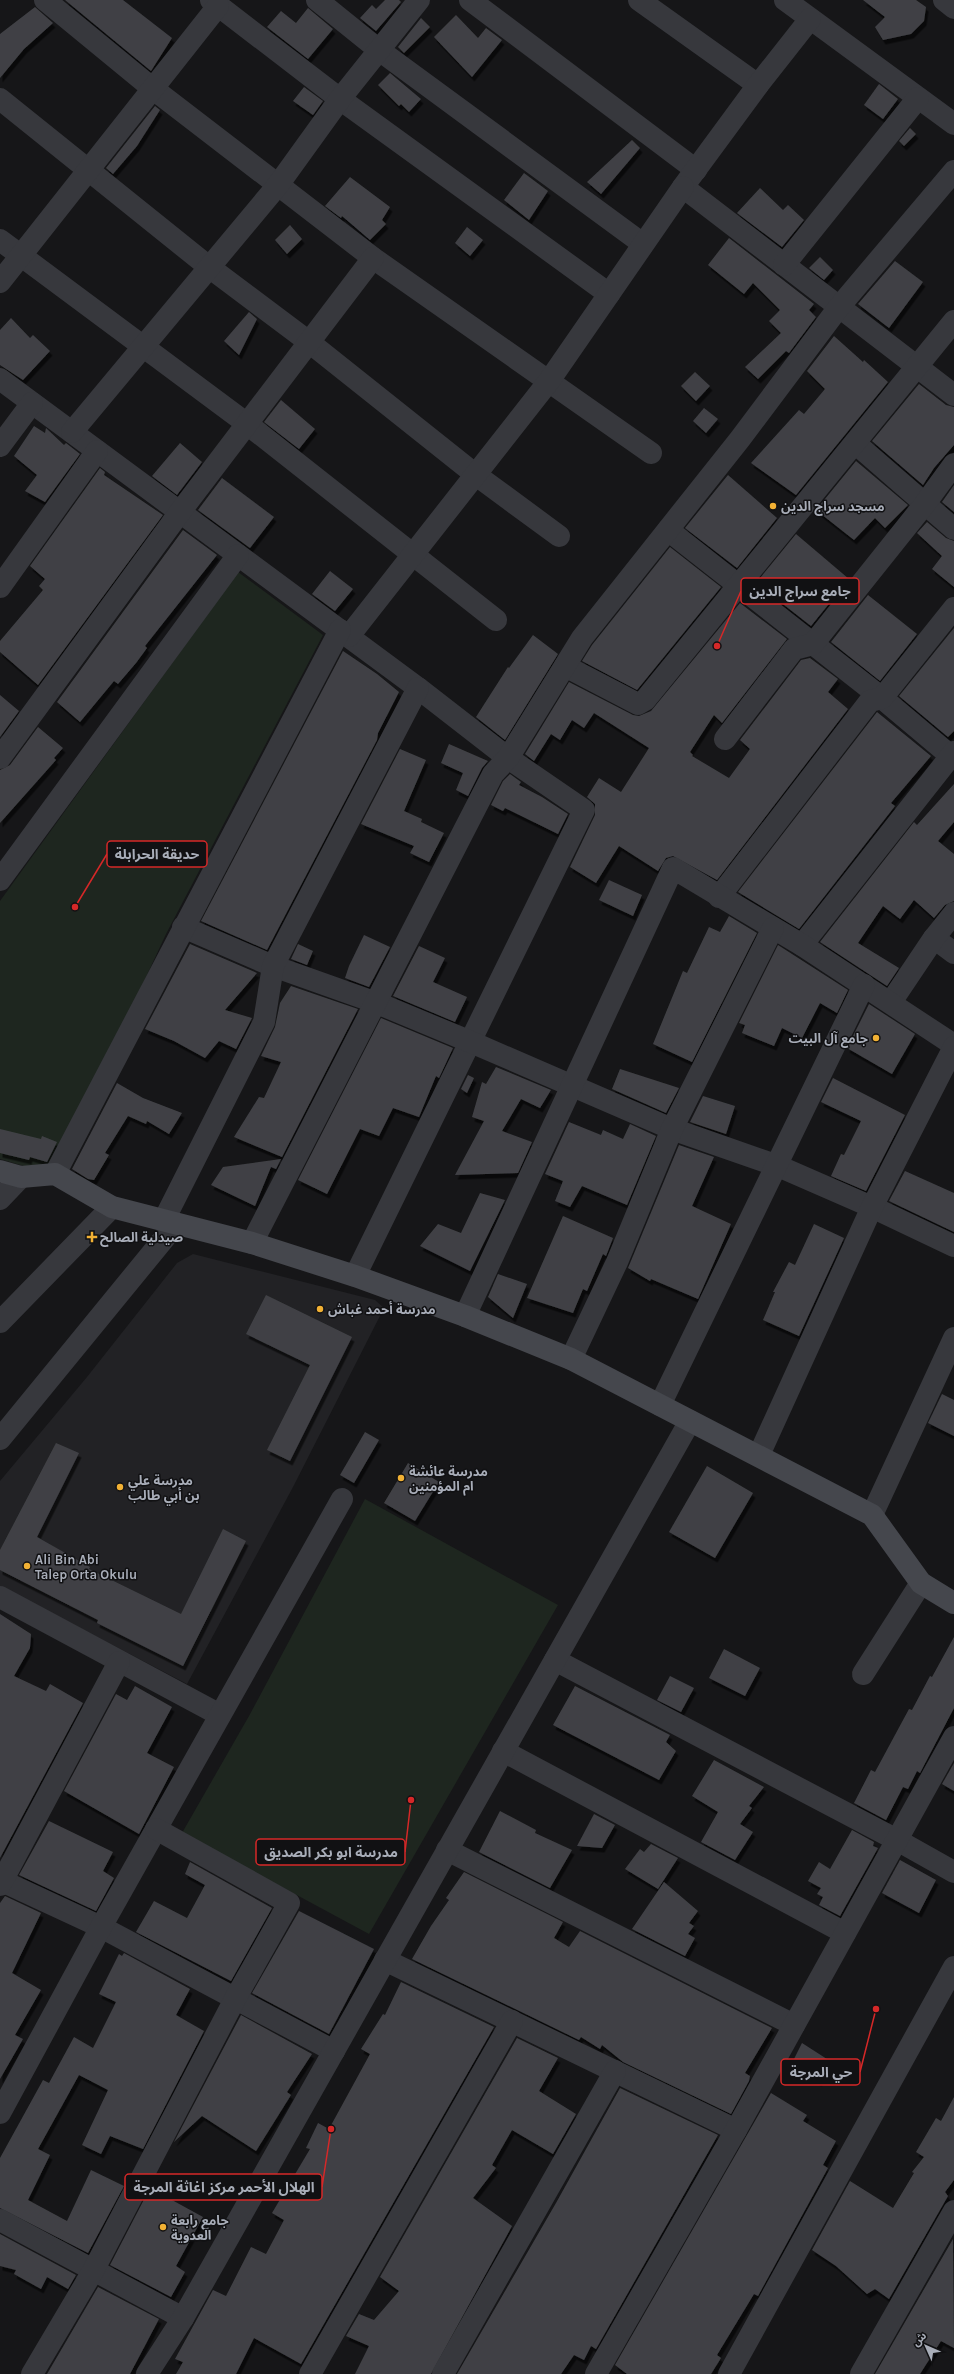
<svg xmlns="http://www.w3.org/2000/svg" width="954" height="2374" viewBox="0 0 954 2374" font-family="Karla,'Noto Sans Arabic',sans-serif">
  <defs>
    <filter id="shadow"><feDropShadow dx="2.5" dy="4.5" stdDeviation="0" flood-color="#0009"/></filter>
  </defs>
  <rect width="100%" height="100%" fill="#161618"/>
  <polygon fill="#222225" points="193,1254 375,1300 384,1308 293,1487 187,1684 0,1586 0,1481 87,1377 177,1263"/>
  <g fill="#1e261f">
    <polygon points="238,572 323,635 166,934 54,1175 0,1159 0,901"/>
    <polygon points="365,1499 558,1605 369,1934 182,1833 249,1716"/>
  </g>
  <g fill="#404145" filter="url(#shadow)">
    <polygon points="65,0 123,0 172,38 151,71"/>
    <polygon points="385,0 399,0 401,2 376,31 360,18 372,5 376,9"/>
    <polygon points="863,0 916,0 926,7 924,21 911,34 883,40 875,27 885,17"/>
    <polygon points="35,7 53,23 24,49 0,78 0,34"/>
    <polygon points="308,8 333,29 308,59 267,27 281,11 296,23"/>
    <polygon points="456,15 478,38 486,28 502,40 472,77 434,37"/>
    <polygon points="421,18 430,27 404,53 398,47"/>
    <polygon points="390,73 421,99 409,112 401,104 399,106 378,85"/>
    <polygon points="879,84 898,99 883,119 864,105"/>
    <polygon points="304,87 323,101 313,115 293,101"/>
    <polygon points="155,106 160,110 137,146 113,174 106,168"/>
    <polygon points="910,128 916,134 904,146 899,141"/>
    <polygon points="632,140 640,148 601,194 587,182"/>
    <polygon points="524,173 548,191 529,220 504,200"/>
    <polygon points="350,177 390,207 382,220 386,224 370,240 342,216 341,218 325,206"/>
    <polygon points="760,188 783,210 788,205 804,220 782,247 737,213"/>
    <polygon points="290,225 302,239 287,254 275,240"/>
    <polygon points="467,227 483,240 470,256 455,243"/>
    <polygon points="729,238 814,304 809,310 816,317 789,353 786,351 758,379 745,367 781,333 769,321 780,310 753,283 744,294 708,265"/>
    <polygon points="820,257 833,270 824,280 809,268"/>
    <polygon points="895,261 923,282 889,328 858,304"/>
    <polygon points="249,312 257,319 239,355 224,341"/>
    <polygon points="11,318 30,338 33,335 50,351 23,380 0,365 0,330"/>
    <polygon points="834,336 863,362 864,360 888,382 796,495 751,463 799,410 804,414 825,389 807,371"/>
    <polygon points="695,372 710,386 696,401 681,386"/>
    <polygon points="919,384 946,405 954,407 954,445 934,468 923,485 872,441"/>
    <polygon points="281,400 315,429 299,449 264,422"/>
    <polygon points="704,408 718,419 706,433 693,421"/>
    <polygon points="34,426 45,433 46,428 64,445 66,443 80,454 45,502 25,491 37,475 14,456"/>
    <polygon points="180,443 202,462 177,495 152,476"/>
    <polygon points="856,461 908,505 885,528 875,518 854,540 816,510"/>
    <polygon points="100,468 105,472 104,475 163,515 38,685 0,652 0,641 43,590 39,586 45,579 30,566"/>
    <polygon points="728,475 777,518 737,568 685,528"/>
    <polygon points="222,478 274,517 250,548 198,510"/>
    <polygon points="954,485 954,512 942,502"/>
    <polygon points="927,522 946,538 954,541 954,587 932,569 942,556 917,533"/>
    <polygon points="183,530 217,555 145,646 147,648 136,663 118,684 114,681 80,722 57,702"/>
    <polygon points="796,534 849,579 811,626 756,583"/>
    <polygon points="670,547 721,587 637,690 582,661 592,645"/>
    <polygon points="330,571 353,589 335,611 312,594"/>
    <polygon points="868,595 917,634 880,681 831,642"/>
    <polygon points="740,603 787,639 722,723 714,715 690,752 693,755 692,756 729,778 750,749 740,740 801,660 810,658 838,679 828,692 848,709 717,880 673,856 666,858 658,871 619,846 596,883 570,867 595,815 595,804 587,797 599,778 621,792 649,748 594,713 584,728 572,720 560,740 551,734 534,761 525,754 569,682 633,715 639,716 651,711"/>
    <polygon points="954,628 954,731 948,737 899,696"/>
    <polygon points="533,635 558,654 505,740 476,717 508,667 509,668"/>
    <polygon points="343,651 377,674 399,692 378,733 377,740 267,950 201,921"/>
    <polygon points="0,695 19,711 0,737"/>
    <polygon points="877,712 931,756 891,803 895,806 799,929 738,892"/>
    <polygon points="38,727 63,748 54,758 56,760 0,823 0,770 10,765"/>
    <polygon points="449,744 488,761 482,768 468,796 456,790 463,773 441,763"/>
    <polygon points="400,749 426,760 404,811 422,819 421,822 444,833 429,862 410,853 414,846 361,824"/>
    <polygon points="510,774 521,782 519,785 542,797 568,814 558,834 505,808 503,811 491,805 503,781"/>
    <polygon points="954,784 954,822 938,841 954,854 954,901 945,905 934,918 914,900 900,919 883,906 858,943 899,968 887,986 820,942 914,822 917,825"/>
    <polygon points="609,880 642,895 633,916 599,900"/>
    <polygon points="729,916 757,933 692,1062 653,1044 683,971 687,973 709,927 720,932"/>
    <polygon points="364,935 390,947 369,987 345,978 349,966"/>
    <polygon points="190,944 257,973 225,1010 252,1018 236,1049 219,1041 205,1058 174,1041 145,1029"/>
    <polygon points="298,944 313,951 307,965 291,959"/>
    <polygon points="778,945 848,990 837,1013 820,1003 802,1038 782,1028 774,1046 742,1033 745,1025 739,1023"/>
    <polygon points="419,946 445,958 433,982 467,997 455,1022 393,996"/>
    <polygon points="291,986 358,1009 282,1157 234,1137 259,1097 264,1098 281,1062 261,1056 275,1027 280,1003"/>
    <polygon points="869,1004 915,1034 892,1074 847,1048"/>
    <polygon points="381,1018 453,1048 439,1078 436,1076 419,1117 393,1108 379,1136 360,1129 327,1194 298,1180"/>
    <polygon points="496,1067 551,1090 540,1108 521,1099 502,1131 532,1142 518,1173 455,1175 484,1121 472,1117 482,1082 486,1084"/>
    <polygon points="620,1069 679,1088 666,1113 612,1089"/>
    <polygon points="468,1075 474,1078 467,1093 461,1089"/>
    <polygon points="833,1078 905,1115 866,1191 831,1176 841,1154 844,1155 861,1121 821,1102"/>
    <polygon points="117,1083 143,1098 182,1113 169,1134 147,1121 146,1124 128,1116 105,1153 109,1155 94,1180 88,1179 72,1169"/>
    <polygon points="703,1096 735,1106 726,1134 690,1122"/>
    <polygon points="569,1122 601,1135 603,1130 623,1139 630,1124 656,1136 627,1205 582,1186 570,1207 555,1201 563,1181 545,1174"/>
    <polygon points="0,1129 41,1139 42,1136 57,1142 47,1162 30,1157 29,1160 0,1153"/>
    <polygon points="679,1145 714,1157 692,1206 731,1224 698,1299 651,1279 650,1281 628,1268"/>
    <polygon points="281,1159 276,1169 271,1167 255,1206 211,1185 223,1167"/>
    <polygon points="905,1171 954,1193 954,1232 889,1201"/>
    <polygon points="480,1193 505,1200 470,1271 420,1246 438,1224 461,1233"/>
    <polygon points="563,1216 613,1238 606,1256 603,1254 587,1291 583,1289 573,1313 527,1298"/>
    <polygon points="814,1224 844,1238 799,1336 763,1320 775,1292 773,1292 789,1262 795,1265"/>
    <polygon points="498,1274 527,1284 513,1318 488,1297"/>
    <polygon points="266,1295 352,1337 290,1461 267,1450 310,1365 246,1334"/>
    <polygon points="942,1394 954,1400 954,1436 928,1423"/>
    <polygon points="365,1432 379,1440 354,1483 340,1475"/>
    <polygon points="56,1443 79,1453 37,1537 90,1567 89,1569 181,1614 223,1529 246,1541 183,1666 97,1623 98,1620 0,1570 0,1550"/>
    <polygon points="408,1463 439,1482 415,1521 384,1503"/>
    <polygon points="707,1466 753,1493 715,1558 669,1532"/>
    <polygon points="0,1614 31,1634 30,1648 14,1676 46,1691 50,1684 83,1703 0,1858"/>
    <polygon points="954,1637 954,1708 920,1773 917,1771 908,1789 903,1787 886,1820 854,1803 871,1770 875,1772 909,1709 912,1710 930,1676 932,1677"/>
    <polygon points="724,1649 760,1668 745,1696 709,1678"/>
    <polygon points="670,1676 694,1688 681,1712 657,1700"/>
    <polygon points="135,1686 172,1707 147,1753 174,1767 139,1834 64,1791 116,1694 127,1700"/>
    <polygon points="575,1686 670,1735 666,1742 676,1751 659,1780 553,1725"/>
    <polygon points="714,1760 764,1787 749,1806 752,1808 740,1824 753,1832 735,1860 701,1842 718,1812 692,1796"/>
    <polygon points="954,1763 954,1791 942,1784"/>
    <polygon points="500,1811 536,1830 535,1833 572,1850 550,1888 479,1852"/>
    <polygon points="594,1814 615,1825 602,1848 577,1846"/>
    <polygon points="49,1821 113,1852 103,1871 114,1878 96,1911 19,1875"/>
    <polygon points="852,1830 874,1842 873,1846 878,1848 840,1916 819,1905 823,1897 817,1894 821,1888 808,1881 819,1862 830,1869"/>
    <polygon points="651,1844 678,1858 658,1889 625,1869 640,1849 644,1852"/>
    <polygon points="900,1860 936,1880 919,1913 882,1893"/>
    <polygon points="190,1862 272,1908 231,1981 136,1932 154,1901 187,1918 205,1885 185,1874"/>
    <polygon points="464,1872 563,1922 554,1938 569,1947 580,1931 772,2028 745,2073 750,2076 749,2081 731,2114 623,2062 602,2045 600,2049 581,2037 579,2040 412,1959 431,1926 449,1900 446,1898"/>
    <polygon points="664,1882 698,1911 689,1923 694,1926 688,1934 695,1938 685,1956 632,1929"/>
    <polygon points="5,1896 41,1913 12,1973 41,1990 15,2035 23,2039 0,2079 0,1903"/>
    <polygon points="299,1911 374,1949 329,2034 252,1993"/>
    <polygon points="124,1953 190,1989 176,2015 204,2031 143,2149 110,2136 101,2154 82,2145 108,2090 79,2075 38,2149 50,2155 28,2200 67,2221 91,2170 124,2186 88,2253 0,2208 0,2158 43,2080 49,2083 74,2037 93,2048 116,2002 99,1994 119,1954 122,1956"/>
    <polygon points="401,1982 494,2027 301,2364 254,2338 236,2374 176,2374 183,2362 175,2359 213,2290 226,2296 251,2247 266,2254 284,2220 272,2213 310,2149 306,2148 318,2123 329,2129 370,2054 361,2049 383,2014 385,2015"/>
    <polygon points="241,2015 312,2054 287,2092 291,2095 256,2151 202,2116 174,2142"/>
    <polygon points="517,2038 558,2058 539,2091 576,2114 553,2154 512,2130 492,2165 496,2168 473,2198 512,2226 431,2374 355,2374 369,2346 346,2336 359,2314 374,2320 399,2291 380,2277"/>
    <polygon points="802,2043 830,2061 819,2082 792,2063"/>
    <polygon points="620,2088 718,2135 596,2349 591,2346 584,2360 574,2355 561,2374 457,2374 556,2203"/>
    <polygon points="771,2093 807,2115 803,2121 836,2141 823,2165 828,2168 758,2296 754,2294 717,2355 721,2358 711,2374 627,2374 615,2365"/>
    <polygon points="954,2097 954,2180 945,2192 948,2196 889,2299 875,2289 867,2294 836,2266 812,2250 850,2181 893,2208 914,2173 912,2172 924,2157 916,2152 936,2118 941,2121"/>
    <polygon points="150,2188 203,2217 176,2266 185,2272 171,2297 110,2265"/>
    <polygon points="0,2234 76,2275 68,2289 47,2277 41,2289 14,2274 16,2270 0,2266"/>
    <polygon points="953,2239 954,2348 941,2341 920,2374 875,2374"/>
    <polygon points="98,2287 159,2319 130,2374 47,2374"/>
  </g>
  <g fill="none" stroke-linecap="round" stroke-linejoin="round">
    <g stroke="#37383d" stroke-width="22">
      <polyline points="45,0 152,88 373,258 651,453"/>
      <polyline points="211,0 340,99 609,294"/>
      <polyline points="317,0 379,50 643,244"/>
      <polyline points="470,0 696,170"/>
      <polyline points="639,0 758,85"/>
      <polyline points="785,0 954,124"/>
      <polyline points="944,0 954,8"/>
      <polyline points="810,19 758,85 683,187 954,395"/>
      <polyline points="0,99 209,267 309,342 476,475 559,536"/>
      <polyline points="0,240 246,423 496,620"/>
      <polyline points="784,265 918,98"/>
      <polyline points="0,282 218,6"/>
      <polyline points="0,379 418,688 508,758 584,810 355,1276"/>
      <polyline points="72,432 278,185 340,99 419,0"/>
      <polyline points="855,443 954,529"/>
      <polyline points="0,446 32,403"/>
      <polyline points="668,530 882,698 951,756"/>
      <polyline points="0,587 97,451"/>
      <polyline points="349,636 549,381 683,187"/>
      <polyline points="565,666 638,704 645,700 954,321"/>
      <polyline points="725,739 794,649 813,644 924,505 954,464"/>
      <polyline points="0,758 180,512 373,258"/>
      <polyline points="0,880 238,555"/>
      <polyline points="719,897 870,701 882,698 954,608"/>
      <polyline points="183,927 273,966 377,1003 471,1042 672,1129 778,1166 872,1207 954,1246"/>
      <polyline points="934,938 954,953"/>
      <polyline points="802,945 954,752"/>
      <polyline points="891,1002 934,938 954,913"/>
      <polyline points="55,1174 340,630"/>
      <polyline points="0,1199 21,1177"/>
      <polyline points="164,1220 264,1022 273,966 418,688"/>
      <polyline points="252,1243 493,774 508,758 582,638 740,439 839,307 954,171"/>
      <polyline points="465,1316 673,868 802,945 954,1045"/>
      <polyline points="0,1322 112,1207"/>
      <polyline points="571,1359 617,1262 672,1129 773,928"/>
      <polyline points="660,1405 864,985"/>
      <polyline points="0,1439 176,1224"/>
      <polyline points="759,1455 872,1207 954,1047"/>
      <polyline points="872,1515 954,1338"/>
      <polyline points="0,1597 220,1715"/>
      <polyline points="555,1660 897,1840 954,1872"/>
      <polyline points="863,1674 921,1583"/>
      <polyline points="503,1751 845,1933"/>
      <polyline points="447,1850 794,2025"/>
      <polyline points="0,1880 101,1927 334,2051"/>
      <polyline points="0,1885 119,1662"/>
      <polyline points="385,1960 736,2130"/>
      <polyline points="0,2113 101,1927 342,1499"/>
      <polyline points="0,2220 183,2318"/>
      <polyline points="32,2374 93,2271 235,1999 289,1903 156,1829"/>
      <polyline points="147,2374 183,2318 690,1421"/>
      <polyline points="310,2374 512,2021"/>
      <polyline points="443,2374 615,2071"/>
      <polyline points="596,2374 736,2130 954,1737"/>
      <polyline points="729,2374 954,1967"/>
      <polyline points="861,2374 954,2211"/>
    </g>
    <polyline stroke="#45474d" stroke-width="22" points="0,1171 21,1177 55,1174 112,1207 252,1243 355,1276 465,1316 571,1359 872,1515 921,1583 954,1603"/>
  </g>
  <g fill="#f2b134" stroke="#111113" stroke-width="1.5">
    <circle cx="773" cy="506" r="4"/>
    <circle cx="876" cy="1038" r="4"/>
    <path d="M90 1231h4v4h4v4h-4v4h-4v-4h-4v-4h4z"/>
    <circle cx="320" cy="1309" r="4"/>
    <circle cx="401" cy="1478" r="4"/>
    <circle cx="120" cy="1487" r="4"/>
    <circle cx="27" cy="1566" r="4"/>
    <circle cx="163" cy="2227" r="4"/>
  </g>
  <g text-anchor="middle" dominant-baseline="central" stroke-width="3" stroke-linejoin="round" paint-order="stroke">
    <g font-size="13" font-weight="bold" fill="#a8adb8" stroke="#111113" text-anchor="start">
      <text x="781" y="506">مسجد سراج الدين</text>
      <text x="868" y="1038" text-anchor="end">جامع آل البيت</text>
      <text x="100" y="1237">صيدلية الصالح</text>
      <text x="328" y="1309">مدرسة أحمد غباش</text>
      <text x="409" y="1471">مدرسة عائشة<tspan x="409" dy="15">ام المؤمنين</tspan></text>
      <text x="128" y="1480">مدرسة علي<tspan x="128" dy="15">بن أبي طالب</tspan></text>
      <text x="35" y="1559">Ali Bin Abi<tspan x="35" dy="15">Talep Orta Okulu</tspan></text>
      <text x="171" y="2220">جامع رابعة<tspan x="171" dy="15">العدوية</tspan></text>
    </g>
  </g>
  <path fill="none" stroke="#d62828" stroke-width="1.5" d="M717 646L741 591M75 907L107 854M411 1800L405 1852M876 2009L860 2072M331 2129L322 2187"/>
  <g fill="#d62828" stroke="#111113" stroke-width="1.5">
    <circle cx="717" cy="646" r="4"/>
    <circle cx="75" cy="907" r="4"/>
    <circle cx="411" cy="1800" r="4"/>
    <circle cx="876" cy="2009" r="4"/>
    <circle cx="331" cy="2129" r="4"/>
  </g>
  <g fill="#111113" stroke="#d62828" stroke-width="1.5">
    <rect x="741" y="578" width="118" height="26" rx="4"/>
    <rect x="107" y="841" width="100" height="26" rx="4"/>
    <rect x="256" y="1839" width="149" height="26" rx="4"/>
    <rect x="781" y="2059" width="79" height="26" rx="4"/>
    <rect x="125" y="2174" width="197" height="26" rx="4"/>
  </g>
  <g font-size="14" text-anchor="middle" font-weight="bold" fill="#a8adb8">
    <text x="800" y="596">جامع سراج الدين</text>
    <text x="157" y="859">حديقة الحرابلة</text>
    <text x="331" y="1857">مدرسة ابو بكر الصديق</text>
    <text x="821" y="2077">حي المرجة</text>
    <text x="224" y="2192">الهلال الأحمر مركز اغاثة المرجة</text>
  </g>
  <g transform="translate(926 2346) rotate(315)" stroke="#111113" stroke-width="3" paint-order="stroke">
  <path d="M0-3L7 15L0 10L-7 15Z" fill="#a8adb8"/>
  <text y="-6" font-size="11" font-weight="bold" text-anchor="middle" fill="#a8adb8">ش</text>
  </g>
</svg>
